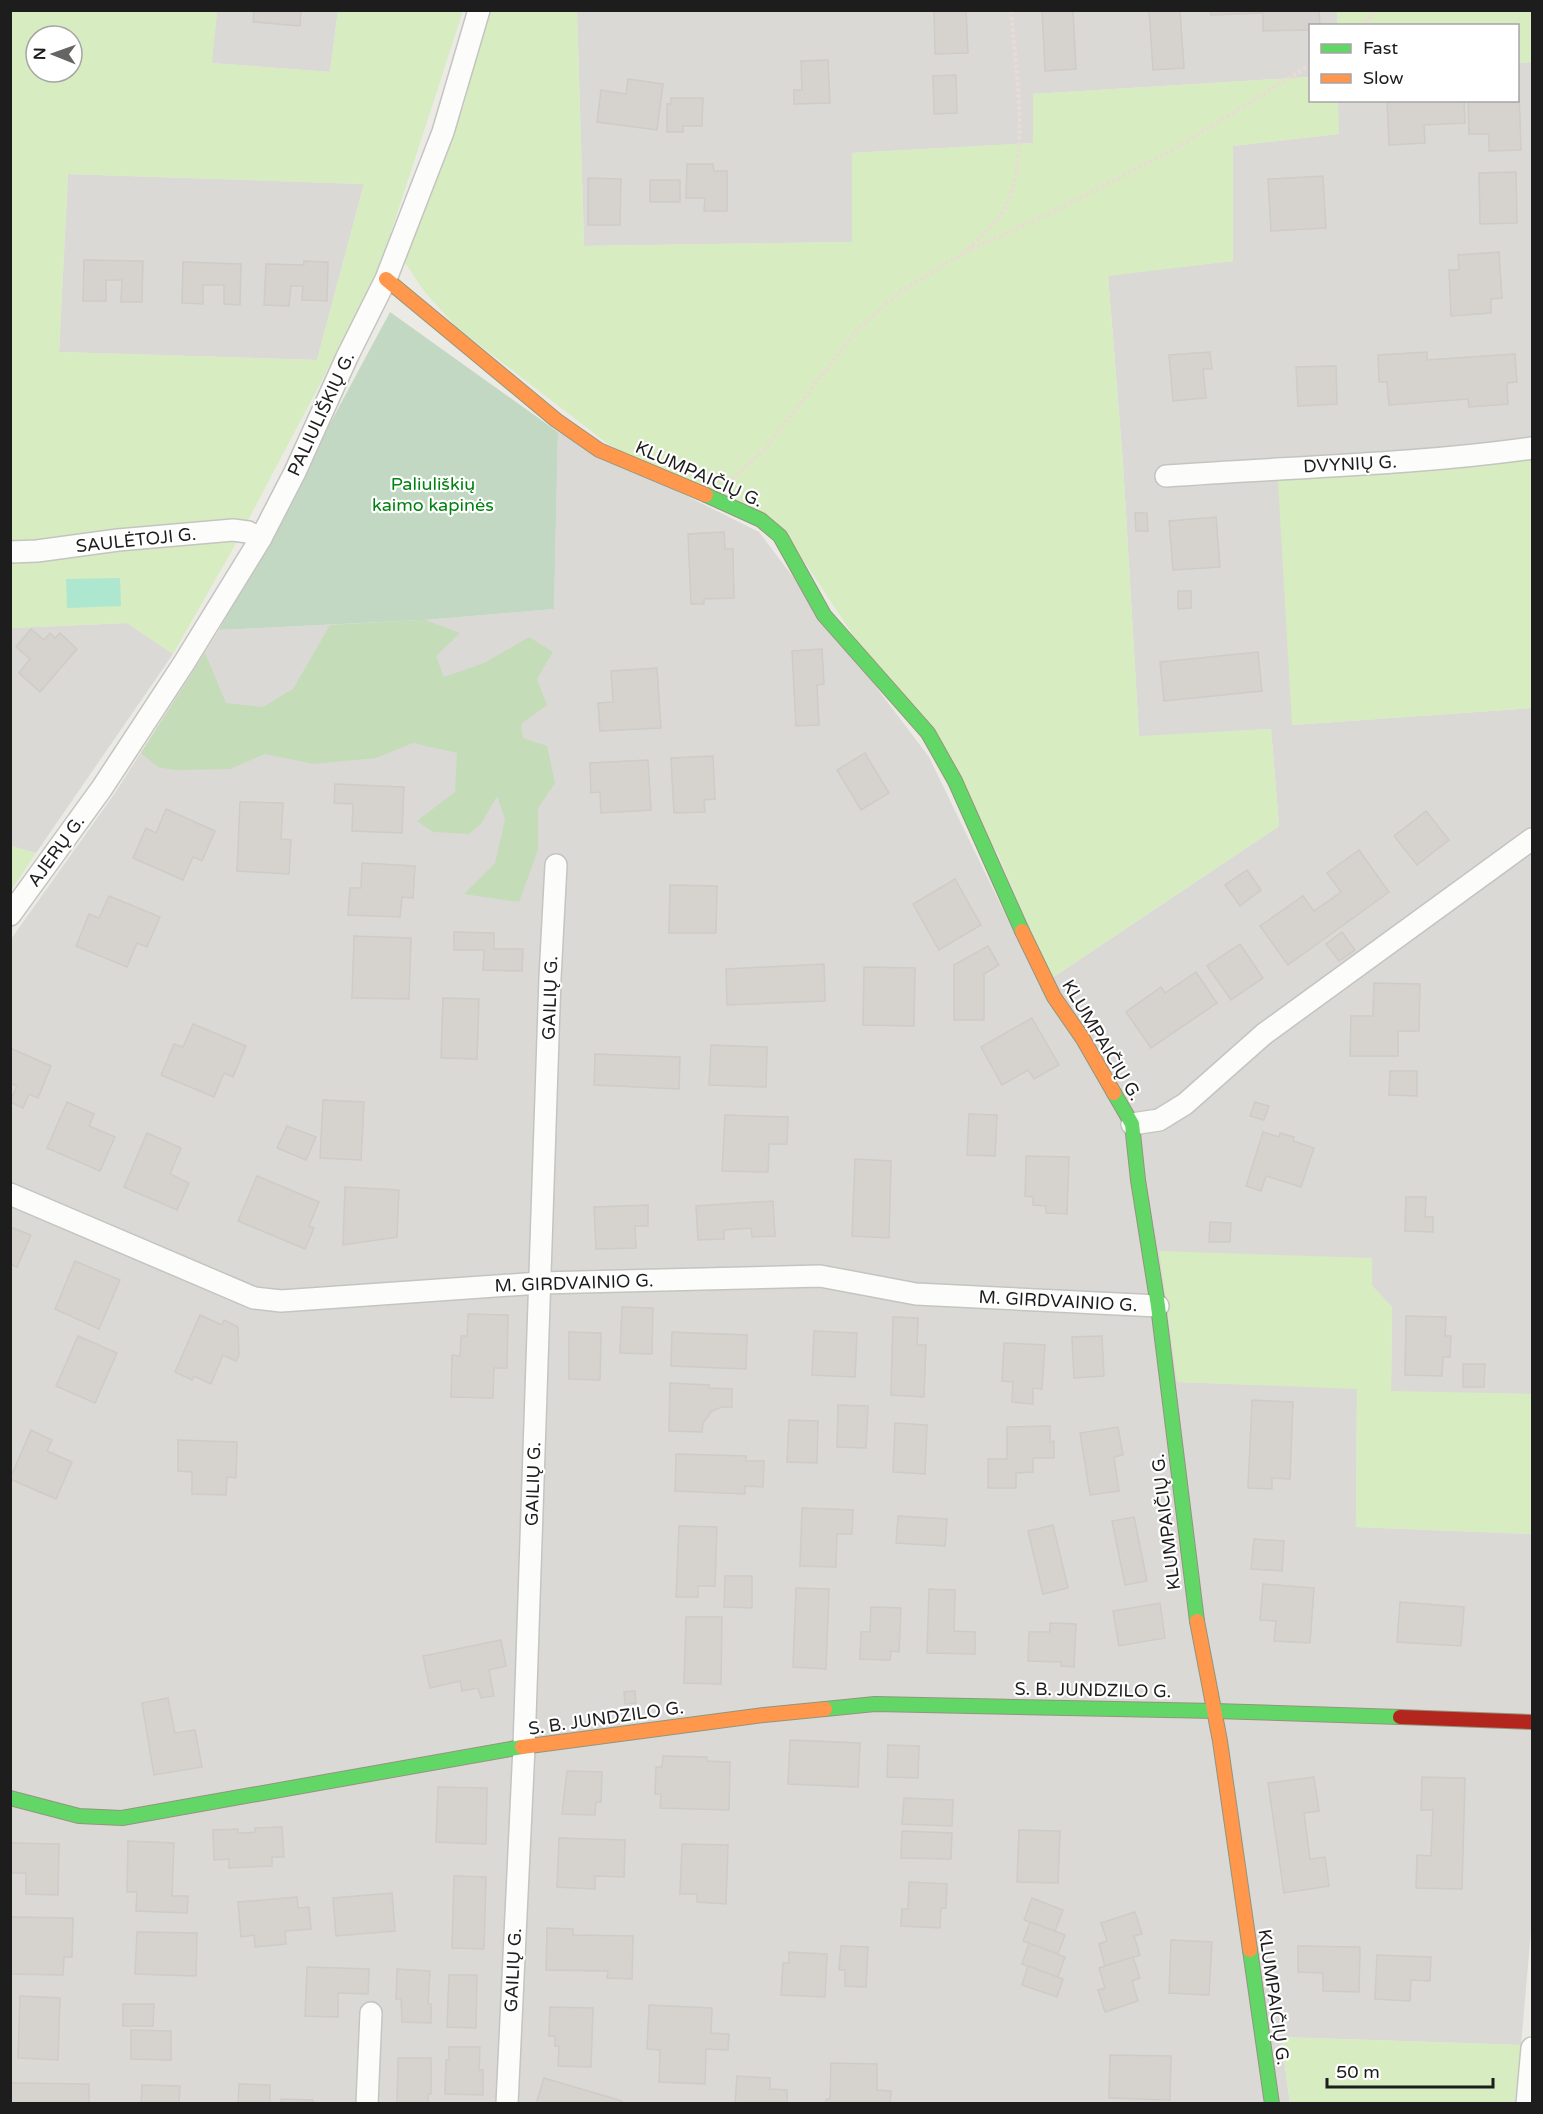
<svg xmlns="http://www.w3.org/2000/svg" width="1543" height="2114" viewBox="0 0 1543 2114" font-family="'Varela Round',sans-serif">
  <rect width="100%" height="100%" fill="#eceae4"/>
  <g fill="#dbd9d6">
    <polygon points="1337,10 1337,25 1310,26 1310,77 1034,94 1034,143 852,153 852,242 584,246 577,11"/>
    <polygon points="217,11 338,11 330,72 211,63"/>
    <polygon points="1532,62 1532,457 1292,725 1532,708 1532,1394 1391,1392 1392,1307 1372,1286 1371,1258 1178,1382 1357,1388 1356,1527 1532,1534 1532,1920 1521,2045 1281,2037 1290,2104 11,2104 11,939 115,793 219,630 425,620 554,609 558,432 759,532 929,757 1040,986 1279,826 1271,729 1139,737 1123,463 1108,275 1233,261 1233,146 1338,134 1338,101 1518,100 1518,63"/>
    <polygon points="68,174 364,184 317,360 59,352"/>
    <polygon points="127,623 173,654 36,853 11,846 10,628"/>
  </g>
  <g fill="#d7ecc0" fill-rule="evenodd">
    <path d="M10,11H217L212,63L330,72L338,11H463L376,278L230,554L173,654L127,623L11,628ZM36,36H72V72H36ZM68,174L364,184L317,360L59,352Z"/>
    <polygon points="489,11 577,11 584,246 852,242 852,153 1033,143 1033,94 1310,77 1310,100 1338,101 1339,134 1233,146 1233,261 1108,276 1123,463 1139,736 1271,729 1279,826 1050,979 998,854 792,543 608,444 456,327 424,291 404,261 464,105"/>
    <polygon points="1337,11 1532,11 1532,62 1518,63 1518,26 1337,25"/>
    <polygon points="1532,457 1532,708 1292,725 1278,480"/>
    <polygon points="11,846 36,853 11,890 10,846"/>
    <polygon points="1159,1251 1372,1258 1372,1286 1392,1307 1391,1391 1532,1394 1532,1534 1356,1527 1357,1389 1177,1382"/>
    <polygon points="1281,2037 1521,2045 1515,2103 1290,2103"/>
  </g>
  <polygon fill="#c4dcb7" points="425,620 460,633 436,656 444,677 484,663 529,637 553,652 537,679 547,705 521,724 523,738 547,746 555,783 538,808 538,850 519,902 464,894 495,863 505,819 497,796 481,824 469,834 433,832 417,821 455,792 457,753 413,743 376,758 313,764 265,754 230,769 174,770 158,767 141,753 205,653 226,703 263,707 293,689 330,625"/>
  <polygon fill="#c3d8c3" points="390,312 558,432 554,609 425,620 219,630"/>
  <polygon fill="#ade7cf" points="120,578 121,606 67,608 66,579"/>
  <g fill="#d6d3cf" stroke="#cfcbc6" stroke-width="1.5">
    <polygon points="254,10 301,10 300,26 253,22"/>
    <polygon points="934,10 966,10 968,53 935,54"/>
    <polygon points="1042,10 1073,10 1076,69 1045,71"/>
    <polygon points="1149,10 1180,10 1184,68 1153,70"/>
    <polygon points="1210,10 1319,10 1320,26 1310,26 1310,30 1263,31 1263,13 1211,15"/>
    <polygon points="828,60 830,103 794,104 794,90 802,90 801,61"/>
    <polygon points="956,75 957,113 934,114 933,76"/>
    <polygon points="628,79 663,84 657,130 597,122 601,90 626,94"/>
    <polygon points="1518,91 1519,91 1521,150 1489,151 1489,134 1469,134 1468,100 1518,100"/>
    <polygon points="671,98 703,98 702,126 683,126 683,132 667,132 667,104 671,104"/>
    <polygon points="1387,100 1464,100 1465,123 1424,125 1425,143 1389,145"/>
    <polygon points="687,164 713,164 714,171 727,171 727,211 704,211 705,198 686,198"/>
    <polygon points="1516,172 1517,223 1480,224 1479,173"/>
    <polygon points="1323,176 1326,228 1271,231 1268,179"/>
    <polygon points="588,178 621,179 620,225 588,225"/>
    <rect x="650" y="180" width="30" height="22"/>
    <polygon points="1499,252 1502,298 1491,299 1491,313 1451,316 1449,270 1459,270 1458,255"/>
    <polygon points="84,260 143,261 142,302 121,302 122,280 106,280 106,301 83,301"/>
    <polygon points="304,261 328,262 327,301 302,300 303,286 291,286 289,306 264,305 266,264 304,265"/>
    <polygon points="183,262 241,264 240,305 224,304 224,285 203,285 203,304 182,303"/>
    <polygon points="1210,352 1212,369 1203,369 1206,398 1173,401 1169,355"/>
    <polygon points="1427,352 1427,360 1515,354 1517,382 1507,383 1508,404 1469,407 1468,399 1389,405 1387,382 1379,382 1378,355"/>
    <polygon points="1336,366 1337,404 1298,406 1296,367"/>
    <polygon points="1135,513 1147,513 1148,531 1136,531"/>
    <polygon points="1216,517 1220,567 1173,570 1169,521"/>
    <polygon points="724,532 725,549 733,549 734,598 704,599 704,604 691,604 688,534"/>
    <polygon points="1178,591 1191,591 1191,608 1178,609"/>
    <polygon points="31,629 44,640 50,633 55,638 60,633 77,649 40,692 19,673 30,659 16,647"/>
    <polygon points="822,649 824,684 817,685 819,725 796,726 792,651"/>
    <polygon points="1258,652 1262,691 1164,701 1160,662"/>
    <polygon points="657,668 661,728 600,731 598,703 613,702 611,671"/>
    <polygon points="865,753 889,793 861,810 837,770"/>
    <polygon points="713,756 715,799 704,800 705,812 674,813 671,758"/>
    <polygon points="648,760 651,810 601,813 600,792 591,793 590,763"/>
    <polygon points="335,784 404,787 402,833 352,831 353,804 334,803"/>
    <polygon points="240,802 283,803 281,839 291,840 289,874 237,871"/>
    <polygon points="166,809 215,831 202,861 193,857 183,880 133,858 146,828 156,833"/>
    <polygon points="1426,811 1449,840 1417,865 1394,836"/>
    <polygon points="1359,850 1389,892 1288,965 1260,926 1303,896 1314,911 1341,892 1327,873"/>
    <polygon points="362,863 415,866 413,898 402,897 400,917 348,915 350,888 361,888"/>
    <polygon points="1247,870 1261,890 1240,906 1225,885"/>
    <polygon points="955,879 981,925 939,950 913,904"/>
    <polygon points="670,885 717,886 716,933 669,933"/>
    <polygon points="109,896 160,917 147,947 137,943 127,967 76,946 89,914 99,918"/>
    <polygon points="454,932 494,933 494,949 523,949 522,971 483,970 484,950 454,950"/>
    <polygon points="1342,932 1355,950 1339,961 1326,944"/>
    <polygon points="354,936 411,938 409,999 352,998"/>
    <polygon points="1240,944 1263,978 1231,1000 1207,966"/>
    <polygon points="988,946 999,965 984,974 984,1020 954,1020 954,965"/>
    <polygon points="824,964 825,1001 727,1005 726,969"/>
    <polygon points="864,967 915,968 914,1026 863,1025"/>
    <polygon points="1196,972 1217,1003 1151,1048 1126,1012 1161,987 1165,993"/>
    <polygon points="1374,983 1420,984 1419,1031 1398,1031 1398,1056 1350,1056 1351,1016 1373,1016"/>
    <polygon points="443,998 479,999 477,1059 441,1058"/>
    <polygon points="1032,1018 1059,1065 1034,1079 1028,1070 1002,1085 981,1047"/>
    <polygon points="193,1024 246,1046 233,1077 224,1073 214,1097 161,1075 174,1044 183,1047"/>
    <polygon points="711,1045 767,1047 766,1087 709,1085"/>
    <polygon points="10,1048 51,1066 38,1098 29,1094 23,1108 10,1102 17,1086 10,1083"/>
    <polygon points="595,1054 680,1057 679,1089 594,1085"/>
    <polygon points="1390,1071 1417,1071 1417,1096 1389,1095"/>
    <polygon points="323,1100 364,1102 361,1160 320,1158"/>
    <polygon points="67,1102 94,1114 89,1126 115,1137 100,1171 47,1148"/>
    <polygon points="1255,1102 1269,1106 1264,1120 1250,1116"/>
    <polygon points="969,1114 997,1115 995,1156 967,1155"/>
    <polygon points="725,1115 788,1117 787,1144 769,1144 768,1172 722,1171"/>
    <polygon points="287,1126 316,1137 306,1160 277,1148"/>
    <polygon points="1263,1132 1279,1137 1280,1133 1294,1137 1293,1141 1314,1148 1301,1187 1266,1176 1261,1191 1246,1186"/>
    <polygon points="147,1133 181,1148 170,1174 189,1183 177,1210 124,1187"/>
    <polygon points="1026,1156 1069,1157 1067,1214 1046,1213 1046,1206 1033,1205 1033,1197 1025,1196"/>
    <polygon points="855,1159 891,1161 889,1238 852,1236"/>
    <polygon points="257,1176 319,1202 309,1226 314,1228 305,1249 238,1221"/>
    <polygon points="345,1187 399,1190 397,1237 343,1245"/>
    <polygon points="1406,1197 1426,1197 1425,1217 1433,1217 1433,1232 1405,1231"/>
    <polygon points="773,1201 775,1236 752,1237 751,1228 724,1230 724,1239 698,1240 696,1206"/>
    <polygon points="648,1205 648,1226 635,1226 636,1248 596,1249 594,1207"/>
    <polygon points="1210,1222 1231,1223 1230,1242 1209,1242"/>
    <polygon points="10,1227 31,1235 17,1267 10,1264"/>
    <polygon points="75,1261 120,1280 99,1329 55,1309"/>
    <polygon points="622,1307 653,1308 652,1354 620,1353"/>
    <polygon points="468,1314 508,1315 507,1368 494,1368 493,1398 451,1397 452,1355 460,1356 461,1336 467,1336"/>
    <polygon points="200,1315 222,1325 224,1320 238,1327 239,1355 236,1361 223,1355 211,1384 194,1376 192,1380 175,1372"/>
    <polygon points="1406,1316 1446,1317 1445,1336 1451,1336 1450,1357 1443,1357 1442,1376 1405,1375"/>
    <polygon points="893,1317 918,1318 917,1345 926,1345 924,1397 891,1395"/>
    <polygon points="814,1331 857,1333 855,1377 812,1375"/>
    <polygon points="569,1332 601,1333 600,1380 569,1379"/>
    <polygon points="672,1332 747,1335 746,1369 671,1366"/>
    <polygon points="78,1336 117,1353 95,1403 56,1386"/>
    <polygon points="1102,1336 1104,1376 1074,1378 1072,1337"/>
    <polygon points="1004,1343 1045,1345 1042,1389 1033,1388 1033,1404 1012,1402 1013,1382 1002,1381"/>
    <polygon points="1463,1364 1485,1364 1484,1387 1463,1387"/>
    <polygon points="670,1383 709,1385 709,1388 732,1389 732,1407 722,1407 712,1411 703,1423 702,1432 669,1431"/>
    <polygon points="1252,1400 1293,1402 1290,1479 1272,1478 1272,1489 1248,1488"/>
    <polygon points="838,1405 868,1406 866,1448 837,1447"/>
    <polygon points="789,1420 818,1421 817,1463 787,1462"/>
    <polygon points="895,1423 927,1425 925,1474 893,1472"/>
    <polygon points="1050,1426 1050,1442 1054,1441 1054,1458 1033,1458 1033,1472 1016,1473 1016,1488 988,1488 988,1459 1007,1459 1007,1427"/>
    <polygon points="1118,1427 1123,1455 1114,1457 1119,1491 1090,1495 1080,1433"/>
    <polygon points="31,1430 52,1440 47,1451 72,1462 56,1499 10,1479"/>
    <polygon points="178,1440 237,1442 236,1478 227,1477 226,1495 192,1494 192,1472 178,1471"/>
    <polygon points="676,1454 746,1456 746,1461 764,1461 763,1487 745,1486 745,1494 675,1491"/>
    <polygon points="802,1508 853,1510 852,1534 837,1534 836,1567 800,1566"/>
    <polygon points="898,1516 947,1519 945,1546 896,1543"/>
    <polygon points="1134,1517 1147,1581 1125,1585 1112,1521"/>
    <polygon points="1053,1525 1068,1588 1043,1594 1028,1531"/>
    <polygon points="679,1526 717,1527 715,1586 698,1586 698,1597 676,1597"/>
    <polygon points="1254,1539 1284,1541 1282,1571 1251,1569"/>
    <polygon points="725,1576 752,1576 752,1608 724,1607"/>
    <polygon points="1263,1584 1314,1588 1310,1643 1274,1641 1276,1621 1260,1620"/>
    <polygon points="796,1588 829,1589 826,1669 793,1667"/>
    <polygon points="929,1589 955,1590 954,1631 975,1632 975,1654 927,1653"/>
    <polygon points="1400,1602 1464,1607 1461,1646 1397,1642"/>
    <polygon points="1160,1603 1165,1638 1119,1646 1113,1611"/>
    <polygon points="871,1607 901,1608 899,1652 891,1651 890,1660 860,1659 861,1632 870,1632"/>
    <polygon points="686,1617 722,1617 721,1684 684,1683"/>
    <polygon points="1050,1623 1076,1624 1074,1667 1061,1666 1061,1662 1028,1661 1029,1632 1050,1632"/>
    <polygon points="501,1640 506,1666 489,1670 494,1696 481,1698 478,1688 462,1691 460,1681 430,1688 423,1656"/>
    <polygon points="635,1691 636,1703 625,1704 624,1692"/>
    <polygon points="168,1698 175,1733 195,1730 202,1767 154,1775 142,1703"/>
    <polygon points="790,1740 860,1743 858,1787 788,1784"/>
    <polygon points="888,1745 919,1746 918,1778 887,1777"/>
    <polygon points="663,1756 707,1757 707,1761 730,1762 729,1810 660,1808 661,1794 655,1794 656,1767 662,1767"/>
    <polygon points="567,1771 602,1772 601,1802 596,1802 595,1815 562,1814"/>
    <polygon points="1314,1777 1319,1811 1304,1813 1310,1859 1325,1857 1329,1886 1284,1893 1268,1783"/>
    <polygon points="1422,1777 1465,1778 1462,1889 1416,1888 1417,1855 1431,1856 1433,1810 1421,1810"/>
    <polygon points="438,1787 487,1788 486,1844 436,1842"/>
    <polygon points="904,1798 953,1800 952,1826 902,1824"/>
    <polygon points="282,1827 284,1857 272,1857 272,1866 229,1868 229,1859 214,1860 213,1830 238,1829 238,1833 246,1833 255,1832 255,1828"/>
    <polygon points="1019,1830 1060,1831 1058,1883 1017,1882"/>
    <polygon points="902,1831 952,1833 951,1859 901,1858"/>
    <polygon points="559,1838 625,1840 624,1877 595,1876 595,1889 557,1887"/>
    <polygon points="128,1841 174,1843 172,1896 188,1896 187,1913 136,1911 137,1892 127,1892"/>
    <polygon points="10,1843 59,1844 58,1895 26,1894 26,1873 10,1873"/>
    <polygon points="682,1844 728,1845 726,1904 697,1902 697,1894 680,1894"/>
    <polygon points="454,1876 486,1877 484,1949 452,1948"/>
    <polygon points="909,1882 947,1884 946,1908 941,1908 940,1928 901,1926 902,1909 908,1909"/>
    <polygon points="392,1893 395,1931 336,1936 333,1898"/>
    <polygon points="297,1897 298,1908 309,1907 311,1929 285,1931 286,1944 255,1947 254,1935 241,1937 238,1902"/>
    <polygon points="1032,1898 1063,1910 1055,1931 1024,1920"/>
    <polygon points="1135,1912 1142,1934 1134,1936 1140,1955 1105,1966 1099,1944 1107,1941 1101,1923"/>
    <polygon points="11,1917 73,1918 72,1957 64,1957 63,1975 10,1974"/>
    <polygon points="1030,1922 1065,1935 1058,1954 1023,1941"/>
    <polygon points="547,1928 573,1929 573,1935 633,1936 632,1979 607,1978 608,1971 546,1970"/>
    <polygon points="137,1932 197,1933 196,1976 135,1974"/>
    <polygon points="1171,1940 1212,1942 1209,1995 1169,1993"/>
    <polygon points="1029,1943 1065,1957 1058,1977 1022,1964"/>
    <polygon points="841,1946 868,1947 866,1987 845,1986 845,1970 839,1970"/>
    <polygon points="1298,1946 1360,1947 1359,1992 1323,1991 1323,1973 1298,1972"/>
    <polygon points="789,1952 827,1954 825,1997 781,1995 783,1963 789,1963"/>
    <polygon points="1377,1955 1431,1957 1430,1981 1411,1980 1410,2001 1375,1999"/>
    <polygon points="1133,1957 1140,1978 1132,1981 1138,2001 1105,2012 1098,1990 1105,1988 1099,1968"/>
    <polygon points="1028,1966 1063,1979 1057,1997 1022,1985"/>
    <polygon points="307,1967 369,1969 368,1994 338,1993 338,2017 305,2016"/>
    <polygon points="397,1969 430,1971 428,2004 431,2004 431,2023 402,2022 401,1999 396,1999"/>
    <polygon points="449,1975 477,1975 476,2028 447,2027"/>
    <polygon points="20,1996 60,1998 58,2060 18,2058"/>
    <polygon points="123,2004 154,2004 153,2026 123,2026"/>
    <polygon points="649,2005 712,2008 711,2033 729,2034 728,2050 706,2049 705,2084 659,2082 660,2050 647,2049"/>
    <polygon points="550,2007 593,2008 591,2067 558,2066 559,2046 555,2046 555,2036 549,2036"/>
    <polygon points="131,2030 171,2031 171,2060 131,2059"/>
    <polygon points="449,2047 480,2047 479,2070 483,2070 483,2095 445,2094 446,2060 449,2060"/>
    <polygon points="1110,2055 1171,2056 1170,2100 1109,2098"/>
    <polygon points="398,2058 431,2058 431,2094 428,2094 428,2104 397,2104"/>
    <polygon points="831,2063 877,2064 877,2090 891,2091 890,2104 826,2104 826,2099 830,2099"/>
    <polygon points="737,2076 770,2078 770,2089 787,2090 787,2104 735,2104"/>
    <polygon points="544,2078 622,2101 621,2104 536,2104"/>
    <polygon points="10,2083 89,2084 89,2104 10,2104"/>
    <polygon points="239,2084 270,2085 270,2104 238,2104"/>
    <polygon points="142,2085 180,2086 179,2104 141,2104"/>
    <polygon points="281,2099 313,2100 313,2104 281,2104"/>
  </g>
  <g fill="none" stroke-linecap="round" stroke-linejoin="round">
    <defs>
      <g id="street">
        <path d="M1166,476C1288,467 1411,465 1532,448"/>
        <polyline points="10,552 37,551 118,540 233,530 248,532 261,538"/>
        <polyline points="10,915 102,788 184,663 261,538 295,472 347,357 386,279 443,132 479,10"/>
        <polyline points="1132,1124 1159,1120 1185,1104 1264,1034 1532,839"/>
        <polyline points="10,1194 254,1298 281,1301 540,1283 820,1276 916,1294 1158,1306"/>
        <polyline points="367,2104 371,2013"/>
        <polyline points="507,2104 524,1747 550,978 556,865"/>
        <polyline points="1527,2104 1532,2048"/>
      </g>
      <g id="fast">
        <polyline points="706,495 761,520 780,536 824,615 928,733 955,781 1022,931"/>
        <polyline points="1114,1093 1132,1124 1138,1180 1158,1306 1197,1621"/>
        <polyline points="825,1709 875,1704 1215,1711 1400,1717"/>
        <polyline points="10,1798 79,1816 122,1818 522,1747"/>
        <polyline points="1250,1950 1272,2104"/>
      </g>
      <g id="slow">
        <polyline points="386,279 556,420 599,450 706,495"/>
        <polyline points="1022,931 1054,997 1083,1039 1114,1093"/>
        <polyline points="1197,1621 1220,1741 1250,1950"/>
        <polyline points="522,1747 764,1715 825,1709"/>
      </g>
      <polyline id="jam" points="1400,1717 1532,1722"/>
    </defs>
    <use href="#street" stroke="#c4c4c1" stroke-width="24"/>
    <use href="#fast" stroke="#93957c" stroke-width="16"/>
    <use href="#slow" stroke="#93957c" stroke-width="16"/>
    <use href="#jam" stroke="#93957c" stroke-width="16"/>
    <g stroke="#ebdad6" stroke-width="4" stroke-dasharray="3 3" stroke-linecap="butt">
      <polyline points="1360,26 1378,10"/>
      <path d="M968,249C981,236 996,224 1005,208C1031,161 1015,64 1011,10"/>
      <polyline points="732,479 765,449 857,330 900,292 965,252 1051,213 1173,150 1310,65"/>
    </g>
    <use href="#street" stroke="#fcfcfb" stroke-width="21"/>
    <use href="#fast" stroke="#63d668" stroke-width="14"/>
    <use href="#slow" stroke="#ff974d" stroke-width="14"/>
    <use href="#jam" stroke="#b3261e" stroke-width="14"/>
  </g>
  <g text-anchor="middle" dominant-baseline="central" stroke-width="4.5" stroke-linejoin="round" paint-order="stroke">
    <g font-size="18" fill="#1d1d1d" stroke="#fff">
      <text transform="translate(321 414) rotate(-65)">PALIULIŠKIŲ G.</text>
      <text transform="translate(1350 464) rotate(-3)">DVYNIŲ G.</text>
      <text transform="translate(699 474) rotate(24)">KLUMPAIČIŲ G.</text>
      <text transform="translate(136 540) rotate(-6)">SAULĖTOJI G.</text>
      <text transform="translate(56 851) rotate(-54)">AJERŲ G.</text>
      <text transform="translate(550 998) rotate(-88)">GAILIŲ G.</text>
      <text transform="translate(1102 1040) rotate(59)">KLUMPAIČIŲ G.</text>
      <text transform="translate(574 1283) rotate(-2)">M. GIRDVAINIO G.</text>
      <text transform="translate(1058 1301) rotate(3)">M. GIRDVAINIO G.</text>
      <text transform="translate(533 1484) rotate(-88)">GAILIŲ G.</text>
      <text transform="translate(1166 1522) rotate(-97)">KLUMPAIČIŲ G.</text>
      <text transform="translate(1093 1690) rotate(1)">S. B. JUNDZILO G.</text>
      <text transform="translate(606 1718) rotate(-8)">S. B. JUNDZILO G.</text>
      <text transform="translate(513 1970) rotate(-87)">GAILIŲ G.</text>
      <text transform="translate(1274 1997) rotate(82)">KLUMPAIČIŲ G.</text>
    </g>
    <g font-size="18" fill="#048211" stroke="#fff">
      <text x="433" y="484">Paliuliškių<tspan x="433" dy="21">kaimo kapinės</tspan></text>
    </g>
  </g>
  <rect width="1543" height="2114" fill="none" stroke="#1d1d1d" stroke-width="24"/>
  <rect x="1309" y="24" width="210" height="78" fill="#ffffff" stroke="#a5a5a5" stroke-width="1.5"/>
  <rect x="1321" y="44" width="30" height="9" fill="#63d668" stroke="#a5a5a5" stroke-width="1.5"/>
  <text x="1363" y="54" font-size="18" fill="#1d1d1d">Fast</text>
  <rect x="1321" y="74" width="30" height="9" fill="#ff974d" stroke="#a5a5a5" stroke-width="1.5"/>
  <text x="1363" y="84" font-size="18" fill="#1d1d1d">Slow</text>
  <g transform="translate(54 54) rotate(271)"><circle r="28" fill="#ffffff" stroke="#a5a5a5" stroke-width="1.5"/>
  <path d="M0-4.5L10 22L0 15L-10 22Z" fill="#656563"/>
  <text y="-9" font-size="16" font-weight="bold" text-anchor="middle" fill="#1d1d1d">N</text>
  </g>
  <path d="M1327 2078v9h166v-9" fill="none" stroke="#1d1d1d" stroke-width="3"/>
  <text x="1336" y="2078" font-size="18" fill="#1d1d1d" stroke="#ffffff" stroke-width="4.5" paint-order="stroke">50 m</text>
</svg>
